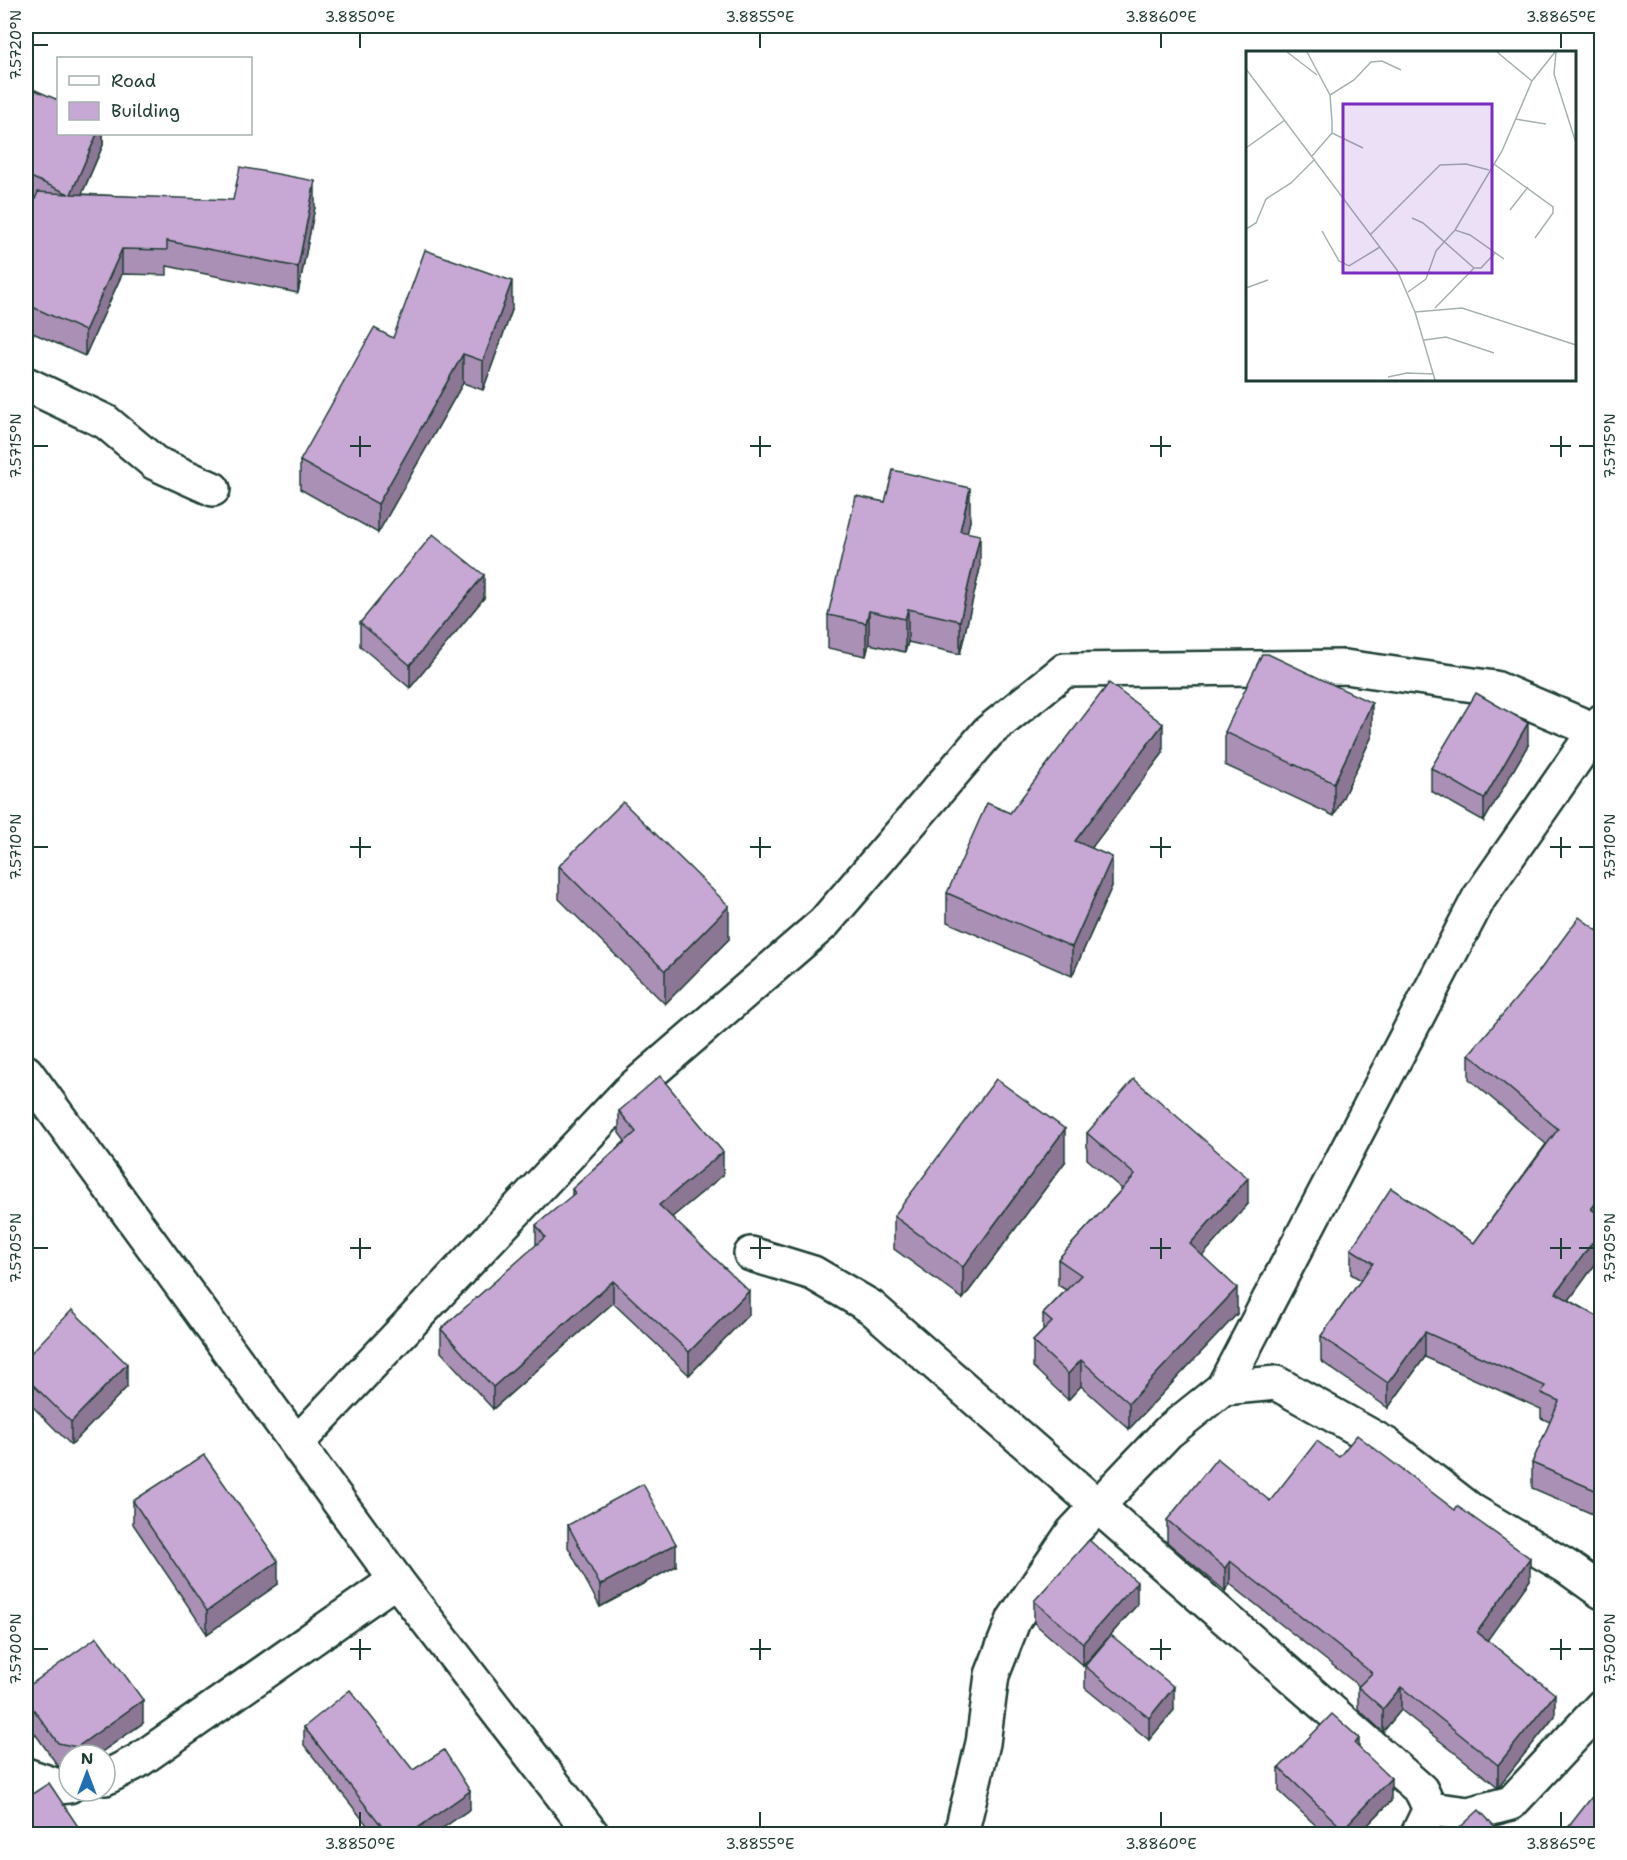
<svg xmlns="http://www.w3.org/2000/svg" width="1627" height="1860" viewBox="0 0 1627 1860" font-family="'Shantell Sans',sans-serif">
  <rect width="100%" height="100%" fill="#fff"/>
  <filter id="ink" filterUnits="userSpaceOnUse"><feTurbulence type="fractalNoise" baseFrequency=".0167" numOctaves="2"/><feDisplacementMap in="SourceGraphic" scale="12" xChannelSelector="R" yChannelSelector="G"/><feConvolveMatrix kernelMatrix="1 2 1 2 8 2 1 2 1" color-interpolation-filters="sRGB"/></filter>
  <g filter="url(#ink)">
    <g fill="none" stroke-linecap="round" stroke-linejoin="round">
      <defs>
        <g id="street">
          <polyline points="26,384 106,422 155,463 213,489"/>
          <polyline points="751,1254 813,1273 871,1307 1421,1790 1430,1809 1418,1834"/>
          <polyline points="1223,1388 1479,898 1602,721"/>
          <polyline points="297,1443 627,1093 824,923 988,732 1065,670 1345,667 1495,688 1594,730"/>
          <polyline points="26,1775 61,1787 69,1786"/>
          <polyline points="105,1778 138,1761 396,1580"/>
          <polyline points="1430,1809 1469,1814 1511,1803 1602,1706"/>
          <polyline points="961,1834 983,1743 992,1675 1014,1619 1073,1532 1168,1432 1223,1388 1276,1383 1387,1445 1472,1511 1567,1567 1602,1592"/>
        </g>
        <polyline id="secondary" points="26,1072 396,1580 592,1834"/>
      </defs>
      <use href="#street" stroke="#1f3d34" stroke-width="38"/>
      <use href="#secondary" stroke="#1f3d34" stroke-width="38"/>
      <use href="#street" stroke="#fff" stroke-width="33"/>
      <use href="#secondary" stroke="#fff" stroke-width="33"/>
    </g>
    <g fill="#ab90b6" stroke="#1f3d34" stroke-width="1.5">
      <polygon points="26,86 103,134 103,145 82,194 315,207 298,293 167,266 167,275 122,274 85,356 26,330 26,221 33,204 26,201"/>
      <polygon points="512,310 483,390 463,383 378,533 300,489 300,461 393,338"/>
      <polygon points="970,521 967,532 980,568 960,654 908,642 905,652 869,644 866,656 828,648 828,615"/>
      <polygon points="484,598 410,688 360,646 360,623"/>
      <polygon points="1225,732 1372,736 1334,816 1225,765"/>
      <polygon points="1528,745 1484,821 1431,791 1431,768"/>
      <polygon points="1163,753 1091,848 1112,886 1072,976 947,922 947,893 1010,813"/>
      <polygon points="559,866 729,939 665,1004 559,899"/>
      <polygon points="1602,934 1602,1255 1569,1300 1602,1319 1602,1518 1532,1488 1532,1463 1550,1422 1541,1418 1541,1409 1425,1357 1388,1408 1321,1361 1321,1336 1361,1280 1351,1274 1351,1249 1474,1243 1546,1144 1469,1079 1469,1054"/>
      <polygon points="619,1111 723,1175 672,1217 749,1314 689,1375 613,1303 493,1409 441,1352 441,1329 536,1246 536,1225 572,1196 572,1189 625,1141 619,1133"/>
      <polygon points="1087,1133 1248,1204 1202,1256 1237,1314 1129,1429 1081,1386 1068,1400 1033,1367 1033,1341 1043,1331 1043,1314 1066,1290 1058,1285 1058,1259 1122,1189 1087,1159"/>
      <polygon points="1065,1162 963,1299 894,1249 894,1216"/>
      <polygon points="26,1358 127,1387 71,1445 26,1400"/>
      <polygon points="1339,1457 1530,1580 1487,1640 1555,1716 1498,1787 1401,1710 1383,1732 1358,1709 1358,1687 1359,1686 1230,1584 1225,1591 1167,1542 1167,1520 1270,1501"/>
      <polygon points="133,1501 278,1584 207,1634 133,1524"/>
      <polygon points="568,1525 676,1566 600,1607 568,1547"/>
      <polygon points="1034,1601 1137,1605 1083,1666 1034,1623"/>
      <polygon points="1085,1666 1174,1710 1149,1740 1085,1688"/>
      <polygon points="26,1688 143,1723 97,1755 69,1755 69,1768 58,1766 26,1721"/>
      <polygon points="304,1727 413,1770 470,1809 434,1834 374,1834 304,1745"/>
      <polygon points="1279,1768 1391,1801 1359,1834 1325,1834 1279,1791"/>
    </g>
    <g fill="#8b7694" stroke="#1f3d34" stroke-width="1.5">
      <polygon points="97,134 103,134 103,145 71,219 71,194"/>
      <polygon points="315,181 315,207 298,293 298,267"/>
      <polygon points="122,249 122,274 85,356 85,331"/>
      <polygon points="512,281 512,310 483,390 483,361"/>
      <polygon points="463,354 463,383 378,533 378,504"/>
      <polygon points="970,488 970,521 960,563 960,531"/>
      <polygon points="980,535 980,568 960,654 960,621"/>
      <polygon points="484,575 484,598 410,688 410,665"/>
      <polygon points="908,609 908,642 905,652 905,619"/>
      <polygon points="869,611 869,644 866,656 866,623"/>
      <polygon points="1372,703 1372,736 1334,816 1334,783"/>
      <polygon points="1528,723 1528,745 1484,821 1484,799"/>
      <polygon points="1163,724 1163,753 1075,870 1075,841"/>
      <polygon points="1112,857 1112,886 1072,976 1072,947"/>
      <polygon points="729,906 729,939 665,1004 665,971"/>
      <polygon points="1065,1129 1065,1162 963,1299 963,1267"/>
      <polygon points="723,1152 723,1175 659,1228 659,1205"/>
      <polygon points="1248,1178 1248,1204 1190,1270 1190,1244"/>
      <polygon points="1602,1195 1602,1221 1591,1209"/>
      <polygon points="1602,1229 1602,1255 1556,1318 1556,1293"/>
      <polygon points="613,1281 613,1303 493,1409 493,1387"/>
      <polygon points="1237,1288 1237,1314 1129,1429 1129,1403"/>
      <polygon points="749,1291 749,1314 689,1375 689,1352"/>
      <polygon points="1425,1332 1425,1357 1388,1408 1388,1383"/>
      <polygon points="1081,1360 1081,1386 1068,1400 1068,1374"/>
      <polygon points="127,1364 127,1387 71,1445 71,1422"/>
      <polygon points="29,1528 29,1549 26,1551 26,1531"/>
      <polygon points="676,1544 676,1566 600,1607 600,1585"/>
      <polygon points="1530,1558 1530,1580 1477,1655 1477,1632"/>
      <polygon points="278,1561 278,1584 207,1634 207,1611"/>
      <polygon points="1230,1561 1230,1584 1225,1591 1225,1568"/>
      <polygon points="1137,1582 1137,1605 1083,1666 1083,1643"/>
      <polygon points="1174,1687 1174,1710 1149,1740 1149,1718"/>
      <polygon points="1401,1687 1401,1710 1383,1732 1383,1709"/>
      <polygon points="1555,1694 1555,1716 1498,1787 1498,1765"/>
      <polygon points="143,1700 143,1723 97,1755 77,1755 77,1747"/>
      <polygon points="1359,1738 1359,1761 1355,1744"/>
      <polygon points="1391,1778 1391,1801 1359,1834 1343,1834 1343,1829"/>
      <polygon points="470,1791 470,1809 434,1834 409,1834"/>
    </g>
    <g fill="#c7a8d4" stroke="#1f3d34" stroke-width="1.5">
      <polygon points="26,86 58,100 58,134 97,134 71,194 233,200 240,167 315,181 298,267 167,241 167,250 122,249 85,331 26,304 26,221 38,192 69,194 26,175"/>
      <polygon points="425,250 512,281 483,361 463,354 378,504 300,461 374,328 393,338"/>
      <polygon points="893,470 970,488 960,531 980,535 960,621 908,609 905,619 869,611 866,623 828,615 856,496 885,502"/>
      <polygon points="433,534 484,575 410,665 360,623"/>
      <polygon points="1262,654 1268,654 1372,703 1334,783 1225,732"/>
      <polygon points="1109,683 1163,724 1075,841 1112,857 1072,947 947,893 987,803 1010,813"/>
      <polygon points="1476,693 1528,723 1484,799 1431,768"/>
      <polygon points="623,802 729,906 665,971 559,866"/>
      <polygon points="1579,917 1602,934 1602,1195 1591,1209 1602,1216 1602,1229 1556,1293 1602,1319 1602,1493 1532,1463 1559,1401 1541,1393 1545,1386 1425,1332 1388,1383 1321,1336 1373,1263 1351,1249 1391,1188 1474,1243 1558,1129 1469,1054 1537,974"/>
      <polygon points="660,1076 723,1152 659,1205 749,1291 689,1352 613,1281 493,1387 441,1329 545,1237 536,1225 575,1193 572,1189 636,1132 619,1111"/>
      <polygon points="996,1079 1065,1129 963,1267 894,1216"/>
      <polygon points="1134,1079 1248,1178 1190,1244 1237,1288 1129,1403 1081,1360 1068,1374 1033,1341 1052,1322 1043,1314 1081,1275 1058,1259 1135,1175 1087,1133"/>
      <polygon points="72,1310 127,1364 71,1422 26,1378 26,1358"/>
      <polygon points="1357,1435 1455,1510 1457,1506 1530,1558 1477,1632 1555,1694 1498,1765 1401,1687 1383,1709 1358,1687 1372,1673 1230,1561 1225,1568 1167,1520 1217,1458 1270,1501 1317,1441 1339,1457"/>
      <polygon points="204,1455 278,1561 207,1611 133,1501"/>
      <polygon points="643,1484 676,1544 600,1585 568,1525"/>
      <polygon points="26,1522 29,1528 26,1531"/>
      <polygon points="1089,1540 1137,1582 1083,1643 1034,1601"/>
      <polygon points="1111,1635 1174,1687 1149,1718 1085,1666"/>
      <polygon points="97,1637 143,1700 77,1747 58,1743 26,1699 26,1688"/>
      <polygon points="350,1690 413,1770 444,1750 470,1791 409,1834 388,1834 304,1727"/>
      <polygon points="1332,1714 1359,1738 1355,1744 1391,1778 1343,1829 1279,1768"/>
      <polygon points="49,1783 83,1834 26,1834 26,1798"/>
      <polygon points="1602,1784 1602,1834 1563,1834"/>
      <polygon points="1479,1810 1502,1834 1453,1834"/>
    </g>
  </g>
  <path fill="none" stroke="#1f3d34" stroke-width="2" d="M360,33V48M760,33V48M1161,33V48M1561,33V48M33,45H48M360,436V457M760,436V457M1161,436V457M1561,436V457M33,446H48M350,446H371M750,446H771M1150,446H1171M1550,446H1571M1579,446H1594M360,837V858M760,837V858M1161,837V858M1561,837V858M33,847H48M350,847H371M750,847H771M1150,847H1171M1550,847H1571M1579,847H1594M360,1238V1259M760,1238V1259M1161,1238V1259M1561,1238V1259M33,1248H48M350,1248H371M750,1248H771M1150,1248H1171M1550,1248H1571M1579,1248H1594M360,1639V1660M760,1639V1660M1161,1639V1660M1561,1639V1660M33,1649H48M350,1649H371M750,1649H771M1150,1649H1171M1550,1649H1571M1579,1649H1594M360,1812V1827M760,1812V1827M1161,1812V1827M1561,1812V1827"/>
  <g transform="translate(1246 51)">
    <rect width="330" height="330" fill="#fff"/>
    <path fill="none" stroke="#a5b1ae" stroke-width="1.5" d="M41,1L71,24M61,1L84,44L86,71V82L66,105M251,1L286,30M310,1L308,23L330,92M0,18L151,219L169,261L189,329M84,44L108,29L125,11L136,10L155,19M269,68L300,73M86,82L117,97M0,97L39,69M248,113L307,156V162L289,187M264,159L282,136M166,167L177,172L228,217L189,257M0,178L10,172L20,148L45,132L69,108M209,179L256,100L286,30L309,1M76,180L93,210L103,215L134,196M124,184L194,114L220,113L243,119M228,217H235L249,202M0,237L22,229M162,241L180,228L190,200L209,179L224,184L258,208M169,261L216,257L330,294M178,289L200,286L248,302M142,326L161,322L188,323"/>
    <path fill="#7b2cbf" fill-opacity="0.15" stroke="#7b2cbf" stroke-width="3" d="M97,53H246V222H97Z"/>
    <rect width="330" height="330" fill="none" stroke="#1f3d34" stroke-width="3"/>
  </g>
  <rect width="1627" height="1860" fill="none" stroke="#fff" stroke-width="66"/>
  <rect x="57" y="57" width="195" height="78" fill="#ffffff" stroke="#a5b1ae" stroke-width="1.5"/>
  <rect x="69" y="76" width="30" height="9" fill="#ffffff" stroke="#a5b1ae" stroke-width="1.5"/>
  <text x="111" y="87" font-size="18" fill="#1f3d34">Road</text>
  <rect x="69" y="102" width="30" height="18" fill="#c7a8d4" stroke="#a5b1ae" stroke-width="1.5"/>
  <text x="111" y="117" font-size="18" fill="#1f3d34">Building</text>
  <g transform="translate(87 1773)"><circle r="28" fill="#ffffff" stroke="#a5b1ae" stroke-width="1.5"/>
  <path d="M0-4.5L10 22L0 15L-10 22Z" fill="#1f6fb2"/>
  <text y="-9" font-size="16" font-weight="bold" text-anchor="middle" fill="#1f3d34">N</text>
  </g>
  <rect x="33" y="33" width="1561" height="1794" fill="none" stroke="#1f3d34" stroke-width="2"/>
  <g font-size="15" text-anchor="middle" fill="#1f3d34">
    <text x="360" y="22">3.8850°E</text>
    <text x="760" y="22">3.8855°E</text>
    <text x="1161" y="22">3.8860°E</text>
    <text x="1561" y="22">3.8865°E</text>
    <text transform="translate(16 45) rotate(-90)" y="5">7.5720°N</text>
    <text transform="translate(16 446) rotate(-90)" y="5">7.5715°N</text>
    <text transform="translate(1610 446) rotate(-90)" y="5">7.5715°N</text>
    <text transform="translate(16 847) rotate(-90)" y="5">7.5710°N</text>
    <text transform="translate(1610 847) rotate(-90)" y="5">7.5710°N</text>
    <text transform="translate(16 1248) rotate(-90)" y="5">7.5705°N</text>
    <text transform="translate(1610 1248) rotate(-90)" y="5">7.5705°N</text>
    <text transform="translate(16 1649) rotate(-90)" y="5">7.5700°N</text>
    <text transform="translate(1610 1649) rotate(-90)" y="5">7.5700°N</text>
    <text x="360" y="1849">3.8850°E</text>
    <text x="760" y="1849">3.8855°E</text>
    <text x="1161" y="1849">3.8860°E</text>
    <text x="1561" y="1849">3.8865°E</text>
  </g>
</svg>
